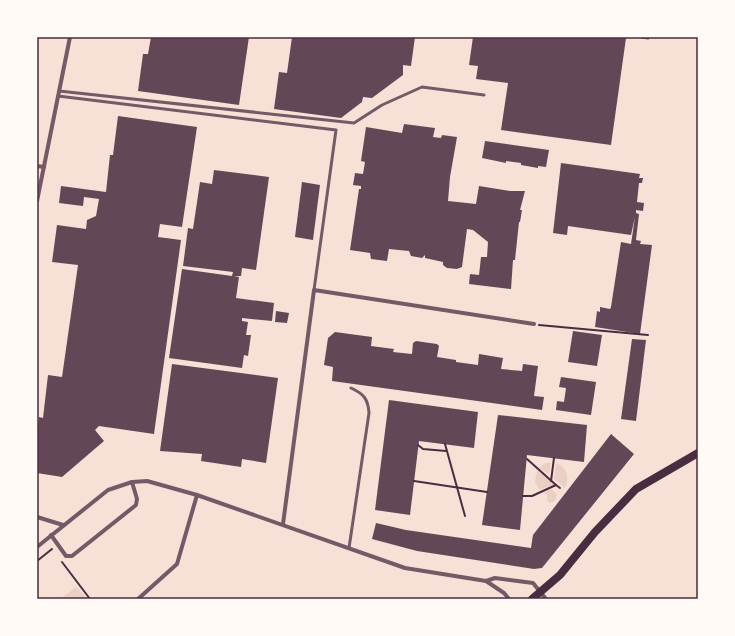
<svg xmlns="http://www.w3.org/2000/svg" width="735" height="636" viewBox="0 0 735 636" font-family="'Sofia Sans Condensed',sans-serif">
  <rect width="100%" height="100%" fill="#f7e1d7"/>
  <g fill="#ebcfc5">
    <polygon points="545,463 551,463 549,474 539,468"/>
    <path d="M556,463C567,467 570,478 565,488L554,479Z"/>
    <polygon points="537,470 553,483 553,485 539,490 535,482"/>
    <polygon points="551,489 557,494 555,501 550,503 547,500 547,495 544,493"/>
    <polygon points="76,587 88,599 60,599"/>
  </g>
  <g fill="#644757">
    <polygon points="151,37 249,37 239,105 138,91 143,54 148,54"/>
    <polygon points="292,37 415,37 411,66 403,65 403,75 372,98 363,97 362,102 341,118 274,109 279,72 287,73"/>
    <polygon points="473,37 626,38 611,145 501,130 508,83 476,79 478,66 469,65"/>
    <polygon points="118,116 197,127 182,227 160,224 158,237 181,240 154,434 99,426 95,430 104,441 62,477 37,473 37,434 39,417 43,418 48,375 62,377 78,265 52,262 57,225 86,229 87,220 96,216 99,199 84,197 83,206 59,203 61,186 106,192 110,155 113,155"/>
    <polygon points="404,124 435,128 433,137 441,138 442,135 457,137 450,177 448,201 476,204 479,186 510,191 525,191 520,210 522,210 520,222 519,222 515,260 513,260 511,289 469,284 470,274 479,275 481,257 487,257 488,242 473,230 467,229 462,267 457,269 447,268 443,265 443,262 425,258 425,255 422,258 411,256 409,251 389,249 387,261 371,259 370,253 350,250 359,189 361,189 361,186 353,185 355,173 363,174 365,162 361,161 366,127 402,133"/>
    <polygon points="485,141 549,150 546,167 538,166 538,168 521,165 521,163 506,161 506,163 482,158"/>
    <polygon points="561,163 640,174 639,178 643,178 642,183 639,183 637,202 644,203 643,211 636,210 636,213 639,214 636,240 641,241 640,244 652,245 640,334 595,327 597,311 600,312 600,307 610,309 611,307 621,242 631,244 635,217 631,235 568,226 567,235 553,233"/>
    <polygon points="214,170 269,177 256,270 242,268 241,276 234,276 239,277 236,298 274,303 272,321 242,318 242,321 248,322 246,335 251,335 248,356 244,355 242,368 169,358 182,269 232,276 233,272 183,266 188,228 193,229 200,182 212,184"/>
    <polygon points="302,182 320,185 313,240 295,237"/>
    <polygon points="276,311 289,313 287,323 275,322"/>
    <polygon points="573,331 602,335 597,366 568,362"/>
    <polygon points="335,332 372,337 371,346 394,349 393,352 412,354 413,343 416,341 437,344 439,346 437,357 456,360 456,362 478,365 479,354 503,358 501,369 522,371 523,364 538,366 534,396 544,397 542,410 332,381 333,367 324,365 328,338"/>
    <polygon points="632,339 646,340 636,421 621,419"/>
    <polygon points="172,364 278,378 266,463 242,459 241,467 201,461 202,454 160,451"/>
    <polygon points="561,377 596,382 591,415 556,410 557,401 564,402 566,388 559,387"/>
    <polygon points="389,400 478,412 474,448 419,441 410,515 375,510"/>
    <polygon points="498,415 587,425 584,462 527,455 520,530 482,525"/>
    <polygon points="611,434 634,454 542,568 534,569 417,551 372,539 376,523 406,530 531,548 533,535"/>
  </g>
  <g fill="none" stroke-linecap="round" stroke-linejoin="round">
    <g stroke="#4a2c40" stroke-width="2">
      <polyline points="539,325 648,335"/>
      <polyline points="445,444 465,516"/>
      <polyline points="418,445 423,449 446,451"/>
      <polyline points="527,459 556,485"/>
      <polyline points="414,481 487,492"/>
      <polyline points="551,481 554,458"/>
      <polyline points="523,496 532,496 556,485 560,488"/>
      <polyline points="37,561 52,549"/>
      <polyline points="62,562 90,599"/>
    </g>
    <g stroke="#755966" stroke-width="3">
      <polyline points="642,37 648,38"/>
      <polyline points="59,91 354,123 382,105 422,87 484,95"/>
      <polyline points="58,96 336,130 314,290"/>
      <path d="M349,548L369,413C368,399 364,394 351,388"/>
    </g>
    <g stroke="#755966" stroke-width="4">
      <polyline points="37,166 44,167"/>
      <polyline points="37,201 70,37"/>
      <polyline points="37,517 63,525"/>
      <polyline points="283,524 314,290 534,324"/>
      <polyline points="51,535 66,556 72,556 136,505 137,499 132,482"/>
      <polyline points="37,547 108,490 132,482 147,481 197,495 405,568 486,581 495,578 533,583 546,599"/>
      <polyline points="486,581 504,593 509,599"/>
      <polyline points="138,599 177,564 197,495"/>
    </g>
    <polyline stroke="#4a2c40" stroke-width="8" points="532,599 560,575 595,532 636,489 698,453"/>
  </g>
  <rect width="735" height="636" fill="none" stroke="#fffaf5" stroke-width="76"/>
  <rect x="38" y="38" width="659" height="560" fill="none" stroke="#4a2c40" stroke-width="1.5"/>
</svg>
